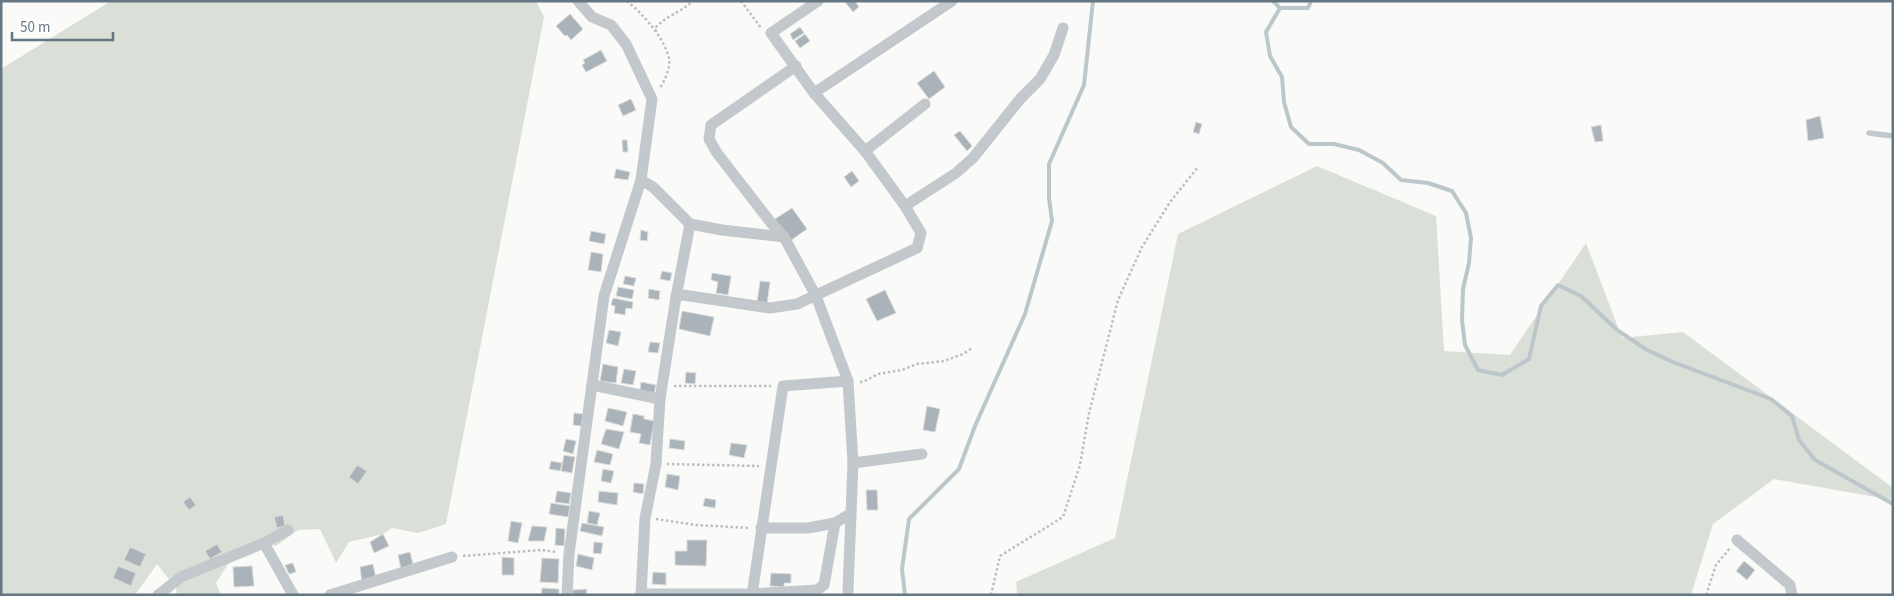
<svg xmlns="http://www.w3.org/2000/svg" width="1894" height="596" font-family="'Source Sans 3',sans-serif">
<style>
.green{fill:#dadfd7}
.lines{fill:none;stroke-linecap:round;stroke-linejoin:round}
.stream{stroke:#bbc7cb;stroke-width:4}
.building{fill:#aab3b9;stroke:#dcdcda}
.path{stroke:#bbbfc2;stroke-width:2.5;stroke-dasharray:2.5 2.5;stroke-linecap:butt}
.service{stroke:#c3c8cc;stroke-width:5.5}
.minor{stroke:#c3c8cc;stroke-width:11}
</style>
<rect width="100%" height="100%" fill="#fafaf8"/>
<!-- green -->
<g class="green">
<polygon points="111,1 536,1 544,17 446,524 418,533 392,528 383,534 349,542 336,563 320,529 298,530 276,546 255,541 239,547 216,583 221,595 177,595 176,588 157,564 135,595 1,595 1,69"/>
<polygon points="1317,166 1436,216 1444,351 1510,355 1586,243 1622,338 1683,332 1893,488 1893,500 1774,479 1713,524 1691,595 1017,595 1016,582 1115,538 1178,234"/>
</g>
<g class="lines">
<!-- stream -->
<g class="stream">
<polyline points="1273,1 1280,8 1308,8 1311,1"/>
<polyline points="1280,8 1266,32 1270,56 1282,77 1284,102 1291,127 1309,144 1334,144 1359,150 1383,163 1401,180 1428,183 1452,191 1466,213 1471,238 1469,263 1463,289 1462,320 1465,345 1478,370 1502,375 1529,359 1541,306 1558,285 1581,296 1617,330 1647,350 1673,362 1771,399 1792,416 1799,440 1815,460 1893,504"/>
<polyline points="905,595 902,569 909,519 959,469 975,426 1025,314 1052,221 1049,198 1049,164 1084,85 1093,1"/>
</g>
</g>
<!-- building -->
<g class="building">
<polygon points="855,1 859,7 853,12 845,2"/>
<polygon points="570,14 583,29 571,40 567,35 565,36 556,26"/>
<polygon points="800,27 804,33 793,40 790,34"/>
<polygon points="805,34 810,41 800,48 795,41"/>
<polygon points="601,50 607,61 586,72 582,65 585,63 583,60"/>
<polygon points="934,71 945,87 929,99 917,83"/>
<polygon points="631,99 636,110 623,116 618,105"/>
<polygon points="1820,116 1824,138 1808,141 1806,120"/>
<polygon points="1196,122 1202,124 1199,134 1193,132"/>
<polygon points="1601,125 1603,141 1595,142 1591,127"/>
<polygon points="960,131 972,146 967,151 954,135"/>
<polygon points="622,140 627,140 628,152 623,152"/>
<polygon points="616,169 630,172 628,180 614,178"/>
<polygon points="852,171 859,181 851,187 844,177"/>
<polygon points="792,208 807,229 790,241 775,219"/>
<polygon points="641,230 648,232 647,241 640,240"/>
<polygon points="591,231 606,234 604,244 589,241"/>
<polygon points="591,252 603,254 601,272 588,270"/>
<polygon points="662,271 672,273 670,281 660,279"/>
<polygon points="712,273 731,276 728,295 716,293 718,282 711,280"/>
<polygon points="625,276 636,278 634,286 623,284"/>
<polygon points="760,281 770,282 767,304 757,303"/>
<polygon points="618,287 634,290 632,299 616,296"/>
<polygon points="649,289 660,291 659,300 648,298"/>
<polygon points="885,290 896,313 877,321 866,299"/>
<polygon points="613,298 633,302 632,309 626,308 625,315 614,313 615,306 611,305"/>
<polygon points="682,311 714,317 710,336 679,329"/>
<polygon points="609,330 621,332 618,346 606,343"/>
<polygon points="650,342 660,343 658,353 648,352"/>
<polygon points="603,364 618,367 616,383 600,381"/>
<polygon points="624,369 636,371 633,385 621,383"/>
<polygon points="686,372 696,373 695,384 685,383"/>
<polygon points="641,382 656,385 654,393 640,390"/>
<polygon points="927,406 940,409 935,432 923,430"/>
<polygon points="608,408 627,412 623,426 605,421"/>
<polygon points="574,413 583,414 581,426 573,425"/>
<polygon points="633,414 644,416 644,419 654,421 650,445 639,443 641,434 630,432"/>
<polygon points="606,429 624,432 619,449 601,444"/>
<polygon points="566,439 576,441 573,454 563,451"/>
<polygon points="670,439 685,441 684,450 669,448"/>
<polygon points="731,443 747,445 744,458 729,455"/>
<polygon points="597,450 613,454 610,465 594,462"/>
<polygon points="564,455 575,457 572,473 561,471"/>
<polygon points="551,461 562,463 560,471 549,469"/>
<polygon points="357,465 367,471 358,484 349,477"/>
<polygon points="603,469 614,471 611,483 601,481"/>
<polygon points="667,474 680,476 678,490 665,487"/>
<polygon points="634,483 644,484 643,494 633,492"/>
<polygon points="866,490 877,490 878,510 867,510"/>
<polygon points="557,491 571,493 569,504 555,502"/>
<polygon points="599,491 618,493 617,505 598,502"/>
<polygon points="190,497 196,505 189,510 183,502"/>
<polygon points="705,498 716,500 715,508 703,506"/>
<polygon points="551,503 570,506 568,517 549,514"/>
<polygon points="589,511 600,513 597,525 587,523"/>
<polygon points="283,515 285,526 277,528 274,517"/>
<polygon points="511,521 522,523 518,543 508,541"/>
<polygon points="582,523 604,527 602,536 580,531"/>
<polygon points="532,526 547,527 544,541 528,541"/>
<polygon points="556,528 565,529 564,546 555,545"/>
<polygon points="383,534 389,546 374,553 370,542"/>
<polygon points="687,540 707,540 706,566 675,565 675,551 687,551"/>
<polygon points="594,542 603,543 601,554 593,553"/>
<polygon points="217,544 222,552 210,559 205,551"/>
<polygon points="130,547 146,554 140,567 124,560"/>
<polygon points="410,552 413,564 401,569 398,555"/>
<polygon points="578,554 594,558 592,570 576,566"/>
<polygon points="502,557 514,558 514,575 502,575"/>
<polygon points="542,558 559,559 558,583 540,582"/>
<polygon points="1744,561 1755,570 1747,580 1736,571"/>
<polygon points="293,563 296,572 289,574 285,565"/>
<polygon points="373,564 376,579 362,582 360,567"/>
<polygon points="118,566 136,573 131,586 113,578"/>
<polygon points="252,566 254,586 234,587 233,567"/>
<polygon points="653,572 666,573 666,585 652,584"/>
<polygon points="771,573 791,574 791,583 784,583 784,587 770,586"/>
<polygon points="542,588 559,589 559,595 541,595"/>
<polygon points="587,589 586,595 573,595 572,590"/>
</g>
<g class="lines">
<!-- path -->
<g class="path">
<path d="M627 1C644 15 663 36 669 58 671 67 665 80 660 88"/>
<polyline points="741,1 761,28"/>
<path d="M656 32 655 28C666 16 681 12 693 1"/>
<polyline points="860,382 863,382 878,374 902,370 917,364 944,361 963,354 972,348"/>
<polyline points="674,386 771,386"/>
<polyline points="667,464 759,466"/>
<polyline points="656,519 696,525 750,528"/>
<polyline points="463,556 541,550 557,552"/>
<polyline points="991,595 1000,556 1063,517 1080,465 1089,413 1118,300 1142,247 1170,202 1198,167"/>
<polyline points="1706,595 1716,565 1730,548"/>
</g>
<!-- service -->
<polyline class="service" points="1869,133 1893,136"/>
<!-- minor -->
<g class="minor">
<polyline points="796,66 711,125 709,139 717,153 772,224 784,237 816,296 848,381 853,463 848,591"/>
<polyline points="814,93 952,1"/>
<polyline points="865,151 925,104"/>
<polyline points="641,180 653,187 690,224 676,297 660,399 656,464 645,518 641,595"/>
<polyline points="905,206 956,173 973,158 1021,98 1040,79 1054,55 1063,28"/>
<polyline points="690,224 722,230 784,237"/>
<polyline points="676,297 683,295 770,308 797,304 917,248 921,233 905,206 865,151 814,93 771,33 818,1"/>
<polyline points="592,385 660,399"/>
<polyline points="853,463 922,454"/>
<polyline points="761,528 808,528 835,523"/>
<polyline points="1737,540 1790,585 1792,595"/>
<polyline points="264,543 293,595"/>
<polyline points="641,594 752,594 817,590 824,585 835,523 850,514"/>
<polyline points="158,595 181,577 264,543 288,530"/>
<polyline points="330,595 452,557"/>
<polyline points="567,595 569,554 604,296 641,180 652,99 626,44 611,25 592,17 578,1"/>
<polyline points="752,595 783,386 848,381"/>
</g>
</g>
<!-- border -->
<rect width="1894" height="596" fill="none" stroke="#657683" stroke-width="5"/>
<!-- scale -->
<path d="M12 32v8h101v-8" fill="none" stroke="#657683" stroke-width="2.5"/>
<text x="20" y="32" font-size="15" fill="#657683" stroke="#ffffff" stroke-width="4" paint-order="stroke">50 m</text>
</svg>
